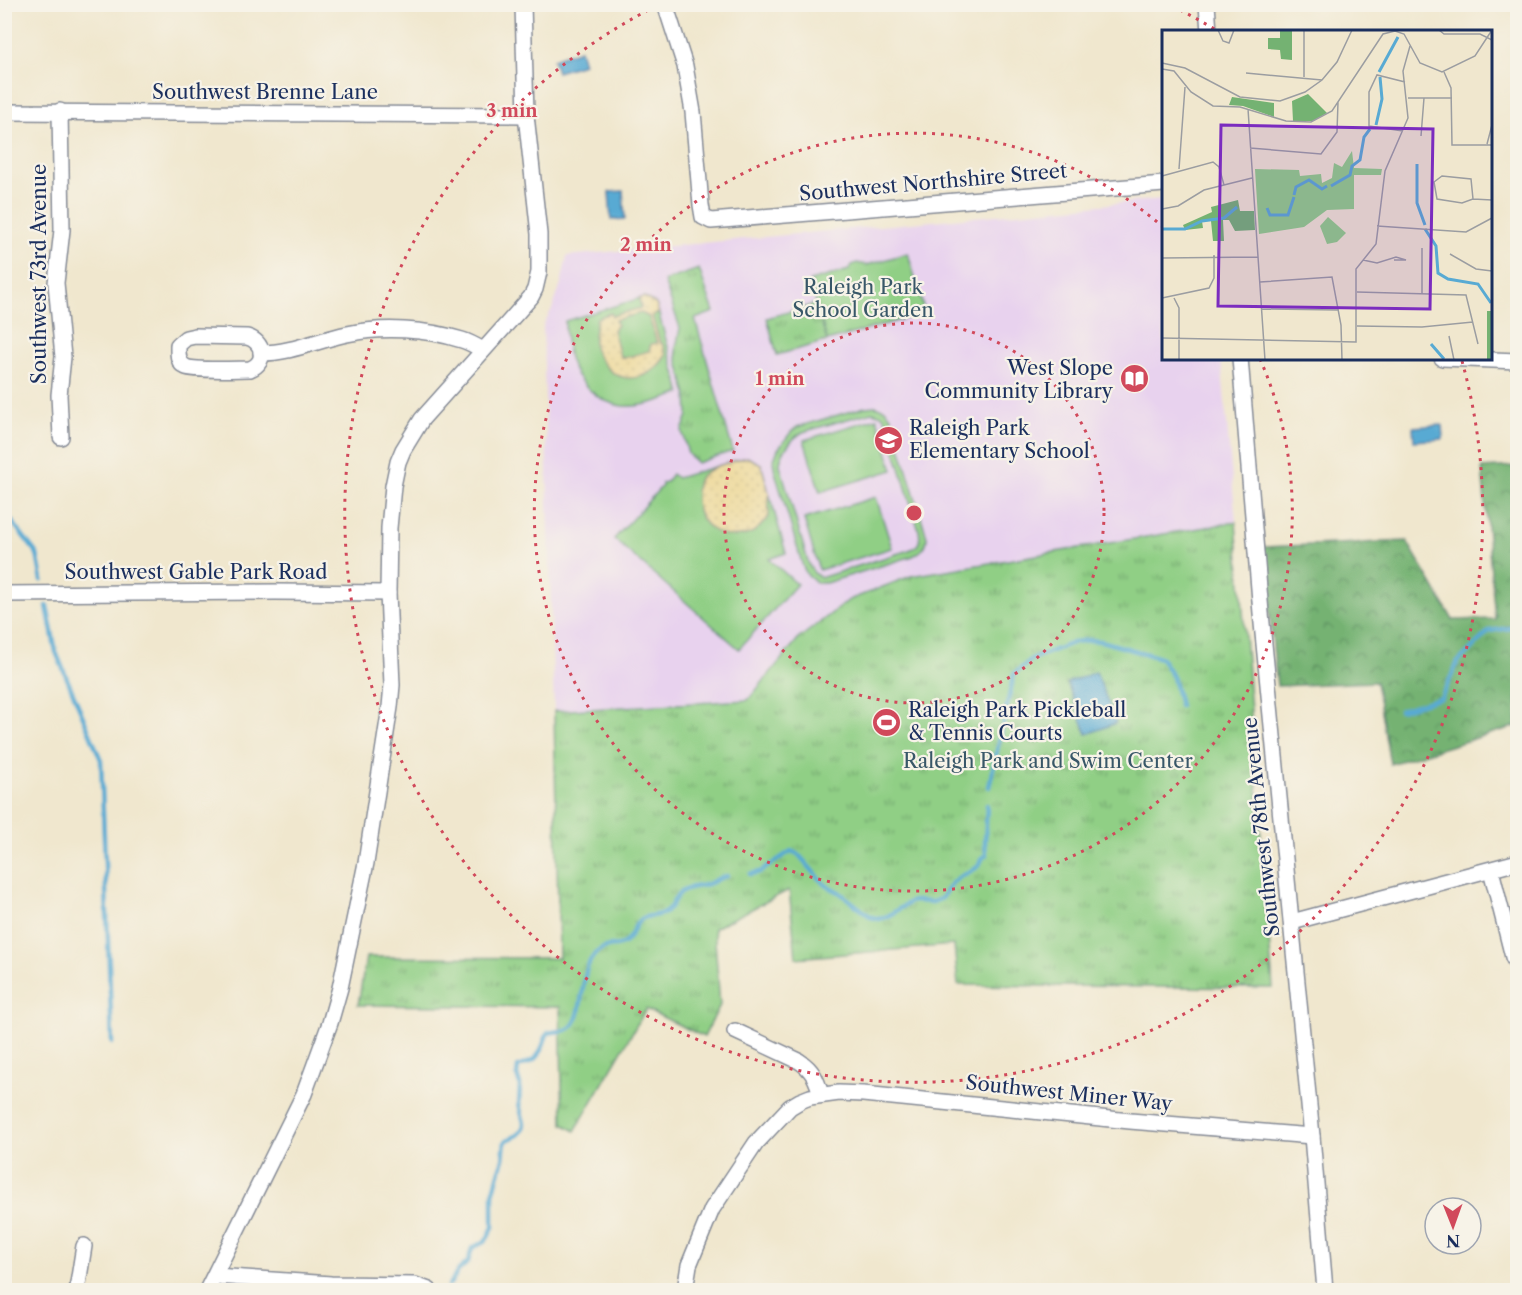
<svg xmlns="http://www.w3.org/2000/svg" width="1522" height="1295" font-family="'Libre Caslon Text',serif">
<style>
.built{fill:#e8d2ee}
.green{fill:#90cf85;stroke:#567f72;stroke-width:1.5;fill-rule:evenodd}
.forest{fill:url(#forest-crowns);stroke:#487068;stroke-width:1.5}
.sand{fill:url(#sand-dots);stroke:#84847e;stroke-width:1.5;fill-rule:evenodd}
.park{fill:url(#park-tufts);stroke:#567f72;stroke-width:1.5}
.water{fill:#58aad3;stroke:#3a6c98;stroke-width:1.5}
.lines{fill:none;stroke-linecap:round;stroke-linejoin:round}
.stream{stroke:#58aad3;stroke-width:4.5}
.street-casing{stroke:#868b96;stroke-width:18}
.street{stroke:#fff;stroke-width:15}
.ring{fill:none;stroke:#d1495b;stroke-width:3;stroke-dasharray:3 6}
.labels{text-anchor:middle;stroke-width:4.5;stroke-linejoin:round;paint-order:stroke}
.street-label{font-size:20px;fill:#1b2f5e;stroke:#f7f3e8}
.park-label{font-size:20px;fill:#385768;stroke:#f7f3e8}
.poi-label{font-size:20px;fill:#1b2f5e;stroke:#f7f3e8;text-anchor:start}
.inset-river{fill:none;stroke:#58aad3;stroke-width:3}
.inset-road{fill:none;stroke:#9b9da1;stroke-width:1.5}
.view{fill:#7b2cbf;fill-opacity:0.15;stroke:#7b2cbf;stroke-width:3}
.inset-edge{fill:none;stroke:#1b2f5e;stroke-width:3}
.centre{fill:#d1495b;stroke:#f7f3e8;stroke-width:3}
.ring-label{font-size:18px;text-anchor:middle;font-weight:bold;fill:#d1495b;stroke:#f7f3e8;stroke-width:4.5;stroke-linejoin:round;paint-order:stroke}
</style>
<defs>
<pattern id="forest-crowns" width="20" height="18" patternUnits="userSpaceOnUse" patternTransform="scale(1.5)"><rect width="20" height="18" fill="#74b272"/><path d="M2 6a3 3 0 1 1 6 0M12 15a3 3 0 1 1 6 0" fill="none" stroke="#5e9161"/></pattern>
<pattern id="sand-dots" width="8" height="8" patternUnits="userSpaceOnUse" patternTransform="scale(1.5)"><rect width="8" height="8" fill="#eeda9e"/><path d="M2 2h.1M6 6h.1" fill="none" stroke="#ccbb8a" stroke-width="1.8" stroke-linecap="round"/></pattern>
<pattern id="park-tufts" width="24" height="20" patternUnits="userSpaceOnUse" patternTransform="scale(1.5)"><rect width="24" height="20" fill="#90cf85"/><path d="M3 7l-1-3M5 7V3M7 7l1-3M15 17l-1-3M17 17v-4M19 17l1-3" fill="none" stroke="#75a870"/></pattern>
</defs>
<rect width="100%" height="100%" fill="#f7f3e8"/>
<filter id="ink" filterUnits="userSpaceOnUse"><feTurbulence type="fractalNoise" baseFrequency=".0167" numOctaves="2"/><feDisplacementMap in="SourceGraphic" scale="12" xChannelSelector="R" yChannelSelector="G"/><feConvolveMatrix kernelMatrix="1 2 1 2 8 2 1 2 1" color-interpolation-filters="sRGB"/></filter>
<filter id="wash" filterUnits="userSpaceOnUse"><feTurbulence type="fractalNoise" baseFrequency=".008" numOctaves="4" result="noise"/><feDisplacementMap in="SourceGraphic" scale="24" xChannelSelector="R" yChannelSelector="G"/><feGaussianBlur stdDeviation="1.35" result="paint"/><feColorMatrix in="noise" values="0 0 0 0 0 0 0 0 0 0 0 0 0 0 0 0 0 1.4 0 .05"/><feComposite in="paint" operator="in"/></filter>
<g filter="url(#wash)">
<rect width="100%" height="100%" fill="#f0e7ce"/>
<!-- built -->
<polygon class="built" points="1163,199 1164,358 1221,359 1236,522 910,576 849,600 798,639 748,700 554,711 543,326 553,307 561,284 567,256"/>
<!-- green -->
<g class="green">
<polygon points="908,253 925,313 827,341 810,281 849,270 852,265 857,263 867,265"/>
<path d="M644 297 656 304 681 393C662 400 642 408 622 406 598 403 575 380 569 358 566 346 565 333 565 321Z"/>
<path d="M875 406 885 409 891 416 927 537C927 547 922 551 913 556L826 583H817L808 576 803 567 775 472 773 462 778 449 791 432 797 427 865 407ZM872 412 882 415 885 418 919 531C921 542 919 546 909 550L823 577C815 577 813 571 809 565L780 465C780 453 792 438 803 432Z"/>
<polygon points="877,418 893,470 820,492 804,440"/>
<polygon points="747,457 761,464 786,553 769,559 797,584 739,649 614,539 662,486 662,483 666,482 672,474 677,478"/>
<polygon points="876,497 892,548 819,570 804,519"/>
</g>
<!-- forest -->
<polygon class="forest" points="1517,466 1517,726 1390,764 1376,682 1277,686 1263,547 1407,541 1453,620 1495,619 1482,468"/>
<!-- sand -->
<g class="sand">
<path d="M644 297 656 304 659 313 652 316 660 343H662L666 355C652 379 622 388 603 363 599 358 595 353 594 347 593 337 595 327 597 318L611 313 612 316 641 308 639 298ZM641 313 649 317 657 343 651 344 649 351 624 358 620 356 613 330 617 325 615 320Z"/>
<path d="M747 457 761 464 770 496H768L769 516C764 523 757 531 749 534 721 544 694 523 696 495 696 489 696 482 700 477 712 465 731 462 747 457Z"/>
</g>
<!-- park -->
<g class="park">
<polygon points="699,269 714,312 695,319 733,451 697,463 688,454 682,431 688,415 687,395 677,358 676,348 680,328 664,281"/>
<polygon points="816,304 827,341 777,355 767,318"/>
<polygon points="1236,522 1273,988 958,985 954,945 796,958 789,890 714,928 720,1005 704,1037 646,1009 575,1131 563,1124 560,1007 358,1005 366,957 559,958 554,711 748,700 798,639 849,600 911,576"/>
</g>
<!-- water -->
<g class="water">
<polygon points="580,50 584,64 557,72 553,59"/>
<polygon points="623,191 625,219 611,220 609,192"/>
<polygon points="1442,425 1443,439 1414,441 1413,427"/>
<polygon points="1096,672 1116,723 1087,734 1067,683"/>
</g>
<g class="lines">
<!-- stream -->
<g class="stream">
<polyline points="4,511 37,554 42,580"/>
<polyline points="47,606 56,652 101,760 112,1043"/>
<polyline points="1400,710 1441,698 1458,662 1489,631 1518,627"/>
<polyline points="989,787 1014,674 1032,659 1075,642 1089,640 1101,641 1161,658 1173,677 1180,706"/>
<polyline points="750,874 760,872 791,851 798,854 824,884 839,892 871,917 879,919 888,916 910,902 915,901 933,902 942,898 952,883 958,878 976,868 979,865 983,857 986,855 985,842 987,805"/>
<path d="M449 1285 458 1271 468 1262 472 1248 484 1242 488 1237 493 1227V1194L503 1159 505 1141 518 1135 523 1130 524 1123 519 1104 520 1085 517 1075 518 1067C522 1065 528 1063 532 1061 542 1055 543 1042 548 1033 555 1031 565 1032 570 1028 585 1017 579 976 592 958 604 941 612 950 624 943 632 938 633 926 640 920 647 914 658 917 666 912 672 907 674 898 680 893 688 885 700 888 710 883 716 881 719 877 727 876"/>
</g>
</g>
</g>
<g filter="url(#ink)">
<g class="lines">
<defs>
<g id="street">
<polyline points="665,4 685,66 693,112 701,205 703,217 711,221 1164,184"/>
<polyline points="1207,4 1209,32"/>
<polyline points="60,111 62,230 56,283 63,357 59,395 61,437"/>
<polyline points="4,112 526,115"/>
<path d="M195 336 247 337C263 341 268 362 250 369 238 369 195 371 186 367 177 363 178 353 178 345L186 338Z"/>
<path d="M261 353C291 353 318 340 347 334 383 326 426 329 462 340 469 342 476 346 483 350"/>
<polyline points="1240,358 1261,613 1312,1136 1325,1290"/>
<polyline points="1442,358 1518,361"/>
<polyline points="4,594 275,592 388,593"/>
<polyline points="1491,870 1513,957 1518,967"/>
<polyline points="1292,922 1518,862"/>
<path d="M735 1031 799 1061C813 1070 817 1080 821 1095"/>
<polyline points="215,1276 331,1284 415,1285 429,1290"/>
<polyline points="77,1290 84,1246"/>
<polyline points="207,1290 304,1094 330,1023 340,988 366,863 390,707 392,685 388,593 389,528 393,486 398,462 403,450 422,419 531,297 535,289 539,272 539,234 526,115 523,4"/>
<polyline points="685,1290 689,1265 712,1209 756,1143 790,1107 800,1101 810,1097 839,1093 863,1094 1130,1121 1312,1136"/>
</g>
</defs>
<!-- street casing -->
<use href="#street" class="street-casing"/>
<!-- street -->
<use href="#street" class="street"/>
</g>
</g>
<!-- distance rings -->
<g class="ring">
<circle cx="914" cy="513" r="190"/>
<path d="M1260 359A379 379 0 1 1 1163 227"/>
<path d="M1172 6A569 569 0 0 1 1216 30M1462 361A569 569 0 1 1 656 6"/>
</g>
<!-- icons -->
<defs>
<symbol id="library-disc" viewBox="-11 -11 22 22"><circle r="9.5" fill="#d1495b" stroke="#f7f3e8"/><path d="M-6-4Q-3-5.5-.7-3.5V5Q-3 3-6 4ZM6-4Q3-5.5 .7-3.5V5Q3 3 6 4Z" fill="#fff"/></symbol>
<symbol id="school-disc" viewBox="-11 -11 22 22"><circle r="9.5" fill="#d1495b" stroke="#f7f3e8"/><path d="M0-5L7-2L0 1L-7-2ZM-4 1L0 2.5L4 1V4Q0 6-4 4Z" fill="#fff"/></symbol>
<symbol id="stadium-disc" viewBox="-11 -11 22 22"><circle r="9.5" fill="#d1495b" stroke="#f7f3e8"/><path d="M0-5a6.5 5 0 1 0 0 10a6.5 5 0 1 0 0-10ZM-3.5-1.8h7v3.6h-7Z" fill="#fff"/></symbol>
</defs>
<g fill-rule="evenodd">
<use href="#library-disc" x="1118" y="362" width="33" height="33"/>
<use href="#school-disc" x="872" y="424" width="33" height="33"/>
<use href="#stadium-disc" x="870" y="706" width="33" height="33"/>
</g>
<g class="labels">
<!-- street labels -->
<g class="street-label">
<text x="265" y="99">Southwest Brenne Lane</text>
<text transform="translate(933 182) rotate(-5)" y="7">Southwest Northshire Street</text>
<text transform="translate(39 274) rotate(-90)" y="7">Southwest 73rd Avenue</text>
<text x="196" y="579">Southwest Gable Park Road</text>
<text transform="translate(1261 827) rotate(-96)" y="7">Southwest 78th Avenue</text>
<text transform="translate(1069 1093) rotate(6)" y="7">Southwest Miner Way</text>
</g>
<!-- park labels -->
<g class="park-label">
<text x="863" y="294">Raleigh Park<tspan x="863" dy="23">School Garden</tspan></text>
<text x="1048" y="768">Raleigh Park and Swim Center</text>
</g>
<!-- poi labels -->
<g class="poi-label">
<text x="1113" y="375" text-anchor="end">West Slope<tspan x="1113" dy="23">Community Library</tspan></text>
<text x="909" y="435">Raleigh Park<tspan x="909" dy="23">Elementary School</tspan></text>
<text x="908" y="717">Raleigh Park Pickleball<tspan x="908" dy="23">&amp; Tennis Courts</tspan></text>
</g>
</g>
<!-- overview -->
<g transform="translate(1162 30)">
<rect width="330" height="330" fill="#f0e7ce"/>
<path d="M166 187 184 203 175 212 165 214 158 196Z" fill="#90cf85"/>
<path d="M118 1H130V30L119 29 118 20 106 19V8H118ZM146 64 165 83 151 91H131L130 71ZM70 67 112 73V87L81 76 67 75ZM76 170 78 181H92L93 200 73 201 67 190H61L62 211H51L49 191H40L41 198 23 200 21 195 50 182 49 177ZM325 281H330V330H325Z" fill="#74b272"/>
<path d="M190 121 192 138 220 139 219 145H192V179L165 180 142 197 97 204 93 139 137 140 138 146 159 144 160 153 170 148 172 133 180 137Z" fill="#90cf85"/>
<path class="inset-river" d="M217 42 236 7M214 95 220 69 218 47M255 134V173L263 195M169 156 188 145 190 136 198 130 202 107 208 99M132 165 134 157 147 150 160 159 165 156M105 178 108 185H126L132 167M0 199H23L40 191 62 188 75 177M263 199 274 216 276 243 286 249 316 254 329 273M269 314 282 329"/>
<path class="inset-road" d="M56 0 61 11 67 13 72 0M142 0V47M277 0 282 4H318L330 10M0 33 23 38 78 67 118 71 143 62 160 50 175 32 190 0M0 39 12 41 29 62 51 76 78 77 124 91 149 92 170 81 221 4 233 1 242 4 258 33 280 42 313 26 330 0M282 42 289 58 290 115H330M84 43 160 50M246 68H290M86 79 103 330M241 101 207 96V62L215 45 243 52M259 106 262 68M325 114 330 95M88 118 159 124 175 102 176 72M17 139 23 57M0 146 51 132 57 137 62 155M280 146 309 149 311 169 300 173 275 169 272 152ZM311 169 330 170M0 179 16 176 42 160 90 148M215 196 304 202 330 188M288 224 314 239 330 241M0 228 96 227M201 230 215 233 234 227 244 230H232M98 252 170 247 179 295 180 330M195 262 304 265 316 314M260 264V218M0 268 47 258 52 248V225M12 268 17 278V330M100 279 176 280M195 296 260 297 311 292M287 306 292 330M0 308 194 312V239L214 214 223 141 246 88 241 41 248 16"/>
<path class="view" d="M59 95 271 99 268 279 56 276Z"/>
<rect width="330" height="330" class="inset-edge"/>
</g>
<circle cx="914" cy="513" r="9" class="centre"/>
<g class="ring-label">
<text x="512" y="117">3 min</text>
<text x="646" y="251">2 min</text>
<text x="780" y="385">1 min</text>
</g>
<!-- margin -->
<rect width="1522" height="1295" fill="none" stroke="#f7f3e8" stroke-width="24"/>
<!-- north arrow -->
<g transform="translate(1453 1226) rotate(179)"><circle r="28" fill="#f7f3e8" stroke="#9fa5b1" stroke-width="1.5"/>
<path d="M0-4.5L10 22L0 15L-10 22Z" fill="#d1495b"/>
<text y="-9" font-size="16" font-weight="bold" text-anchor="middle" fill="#1b2f5e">N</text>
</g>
</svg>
